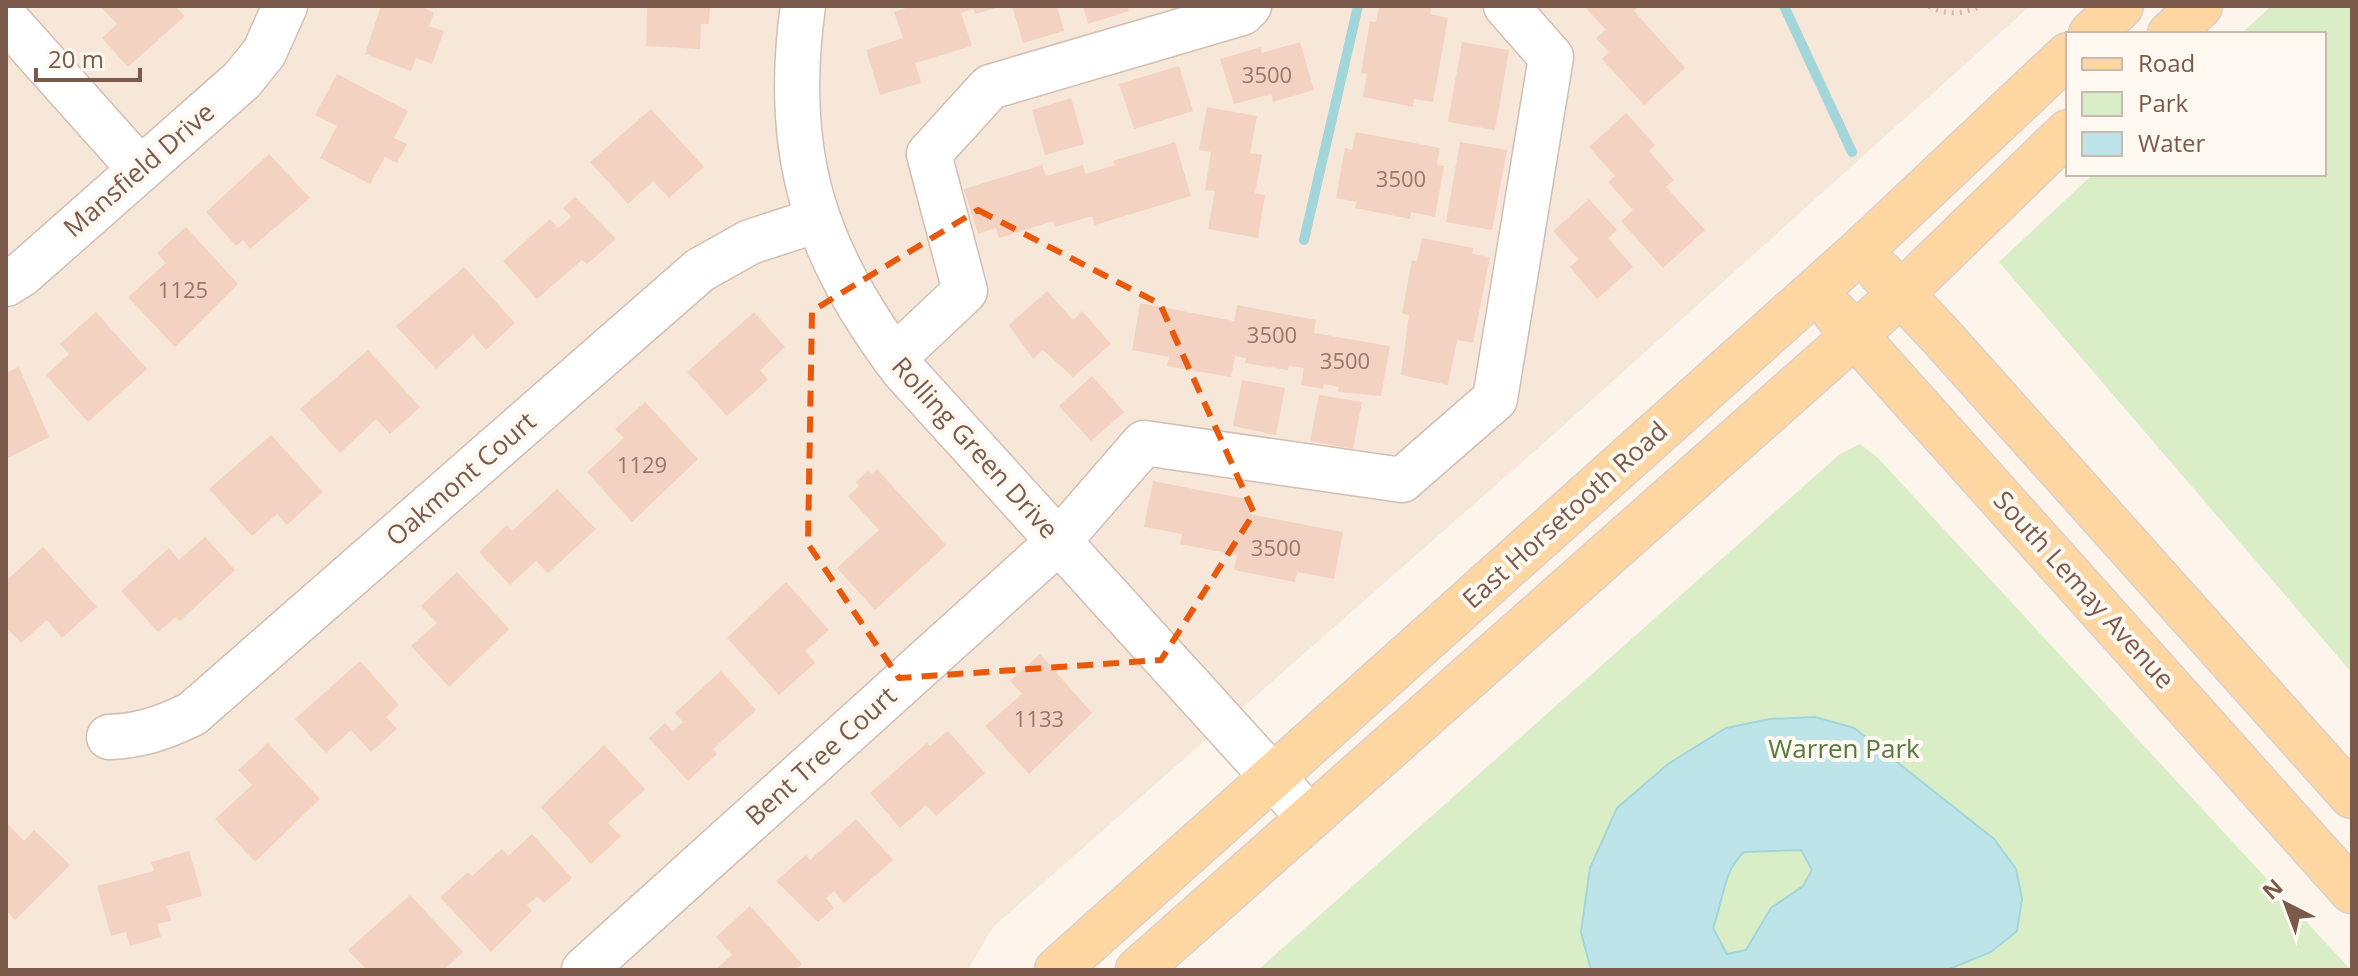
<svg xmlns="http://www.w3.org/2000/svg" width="2358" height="976" font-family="'Open Sans',sans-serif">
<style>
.residential{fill:#f6e7d9}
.green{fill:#d9edc7}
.water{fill:#bde5e9;stroke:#a3d6db;stroke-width:2;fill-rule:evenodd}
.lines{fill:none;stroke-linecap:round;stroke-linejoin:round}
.stream{stroke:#a3d6db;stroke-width:10}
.building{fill:#f4d2c1}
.minor-casing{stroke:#d3beb2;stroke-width:47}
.major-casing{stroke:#dad1cd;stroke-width:47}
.path{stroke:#dab5a3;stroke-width:5;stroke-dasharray:2 6;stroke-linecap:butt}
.minor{stroke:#fff;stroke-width:44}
.major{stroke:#fdd6a2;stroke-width:44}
.marked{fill:none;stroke:#e8590c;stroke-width:6;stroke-dasharray:16 10;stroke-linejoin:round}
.labels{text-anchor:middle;stroke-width:8;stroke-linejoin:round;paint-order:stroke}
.number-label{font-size:22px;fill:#997768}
.street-label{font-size:26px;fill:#7b594b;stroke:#fff9f2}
.park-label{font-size:26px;fill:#557a40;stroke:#fff9f2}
</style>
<rect width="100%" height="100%" fill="#fdf5eb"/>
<!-- residential -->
<polygon class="residential" points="6,6 2030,6 1554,434 993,927 968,970 6,970"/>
<!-- green -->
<g class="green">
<polygon points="2271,6 2352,6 2352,673 1999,262 2093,174 2324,174 2324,34 2241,34"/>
<polygon points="1860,444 1878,458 2351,970 1258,970 1840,454"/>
</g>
<!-- water -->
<path class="water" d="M1815 717 1854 728 1994 839 2016 869 2022 899 2017 931 1991 952 1947 970H1591L1581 932 1590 868 1617 808 1668 764 1726 728 1770 719ZM1801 850 1812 870 1803 886 1771 908 1746 950 1727 954 1713 928C1724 899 1722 873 1744 852Z"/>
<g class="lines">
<!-- stream -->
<g class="stream">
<polyline points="1784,6 1852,152"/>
<polyline points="1304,240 1358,6"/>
</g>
</g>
<!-- building -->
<g class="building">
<polygon points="100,6 175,6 185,16 128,67 102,38 117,24"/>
<polygon points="381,6 421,6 434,13 429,26 444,31 432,64 416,58 411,71 365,54"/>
<polygon points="647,6 710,6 709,24 701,24 700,49 646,46"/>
<polygon points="912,6 999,7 975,14 973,9 961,13 972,46 915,63 921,83 880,95 866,50 903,38 894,12"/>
<polygon points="1012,6 1057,6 1064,31 1023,43"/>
<polygon points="1083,6 1127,6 1129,11 1088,24"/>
<polygon points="1379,6 1427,6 1431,7 1430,14 1448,18 1433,102 1414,99 1413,107 1363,97 1367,74 1361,73 1370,21 1376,22"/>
<polygon points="1584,6 1640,6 1634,11 1685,68 1644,105 1602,59 1609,52 1596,38 1606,30"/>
<polygon points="1300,42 1314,90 1273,102 1271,94 1234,104 1220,59 1261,47 1262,53"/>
<polygon points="1462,42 1509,50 1495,130 1448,122"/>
<polygon points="1179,66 1193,111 1134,129 1119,84"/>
<polygon points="337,74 408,111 394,138 407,144 397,163 385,157 370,184 320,158 337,126 315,115"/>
<polygon points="1071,98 1084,144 1045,155 1032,110"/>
<polygon points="1207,107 1257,116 1250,153 1262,155 1255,193 1265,195 1258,238 1208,229 1215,191 1205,190 1211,152 1199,150"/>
<polygon points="651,109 704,167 669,198 653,181 628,204 590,162"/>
<polygon points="1626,113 1655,145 1649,151 1674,180 1666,187 1705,230 1663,268 1621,221 1633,210 1608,182 1615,176 1589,147"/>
<polygon points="1356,132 1440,148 1437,165 1444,166 1435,217 1411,212 1410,219 1355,208 1357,202 1336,198 1345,148 1352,150"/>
<polygon points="1175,142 1191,196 1095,225 1092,216 1055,227 1053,221 999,238 996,228 978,234 964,189 1042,165 1046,176 1083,165 1085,174 1115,165 1113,161"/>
<polygon points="1460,142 1507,150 1492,230 1446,222"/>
<polygon points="269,154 310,198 250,249 243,240 236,246 206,212"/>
<polygon points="575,197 616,239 587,264 582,260 537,299 503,261 550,219 558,228 571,217 563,208"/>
<polygon points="1589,199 1617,230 1608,238 1633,267 1597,299 1570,267 1579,260 1553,231"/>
<polygon points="186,227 238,284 175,347 128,297 166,263 157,253"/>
<polygon points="1422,238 1473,248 1472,254 1490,257 1473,343 1457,340 1448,385 1401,375 1409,315 1402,313 1412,260 1417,261"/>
<polygon points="464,267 515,323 486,350 473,335 436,369 396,326"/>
<polygon points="1047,291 1073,320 1082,311 1111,344 1073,377 1043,350 1033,359 1009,325"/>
<polygon points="1140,303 1234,321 1237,305 1316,320 1314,333 1390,346 1381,396 1338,392 1339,387 1324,384 1323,389 1301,385 1304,368 1289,366 1288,370 1245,363 1246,358 1235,356 1231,377 1167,366 1169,357 1132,350"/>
<polygon points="96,312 147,369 88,422 46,375 69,354 60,344"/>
<polygon points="754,312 785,347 760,370 768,380 727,416 687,372"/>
<polygon points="368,350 420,407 390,434 376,419 340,453 300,409"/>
<polygon points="19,367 49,437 6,459 6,373"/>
<polygon points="1092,376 1124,412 1091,441 1059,406"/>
<polygon points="1242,380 1285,388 1276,435 1233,426"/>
<polygon points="1319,395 1362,402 1353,449 1310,441"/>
<polygon points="645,402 698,459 632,522 587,472 624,438 615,429"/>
<polygon points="271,435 323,492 287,525 277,514 252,536 209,489"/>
<polygon points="877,469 946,545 875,610 837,568 879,530 848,496 859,486 856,482 868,471 871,474"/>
<polygon points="1153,481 1251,500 1249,514 1343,532 1334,579 1297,572 1295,582 1234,570 1237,555 1180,544 1182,534 1144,527"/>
<polygon points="557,489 596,529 548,573 536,561 510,585 479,552 507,525 512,531"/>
<polygon points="205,537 235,570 180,621 176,617 158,632 121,591 169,548 179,560"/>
<polygon points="43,547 97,607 62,638 47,620 21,643 6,627 6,581"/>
<polygon points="457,572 509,629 449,687 411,646 437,623 421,606"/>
<polygon points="786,582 829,630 805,651 815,663 779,695 727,638"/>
<polygon points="1040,654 1092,713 1029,774 985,726 1022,694 1010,681"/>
<polygon points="360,661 399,705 386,717 397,729 371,752 351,730 326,753 295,719"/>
<polygon points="721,671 756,710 713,749 717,754 688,781 649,738 665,723 673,731 683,722 675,713"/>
<polygon points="948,731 985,773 936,816 926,805 900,828 870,793 927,743 930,746"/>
<polygon points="268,743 320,799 255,862 215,819 252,785 238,770"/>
<polygon points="604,745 645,789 608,823 621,836 591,864 541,807"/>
<polygon points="856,819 893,860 844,903 834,891 826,898 834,908 818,922 776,881 806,855 810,860"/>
<polygon points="6,822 24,841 34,830 70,865 15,920 6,910"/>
<polygon points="532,834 572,878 544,903 537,897 527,905 532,911 491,952 440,897 468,872 472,876 502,849 508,856"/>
<polygon points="189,851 202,896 167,906 171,921 157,924 161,937 130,946 126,932 111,936 97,886 154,871 151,862"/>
<polygon points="410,895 463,952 444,970 367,970 348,950"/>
<polygon points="750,906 802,964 795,970 715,970 732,955 716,937"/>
</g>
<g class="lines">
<defs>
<g id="minor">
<path d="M803 6C782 154 815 254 904 371L1309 817"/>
<polyline points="6,19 140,169"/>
<polyline points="6,284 22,274 242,80 264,53 285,6"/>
<polyline points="894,358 965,291 929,154 990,87 1242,13 1249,6"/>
<path d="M109 737C140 736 163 728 192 714L700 270 750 242 817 220"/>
<polyline points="584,970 1058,542 1144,443 1402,480 1495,399 1551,57 1506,6"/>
</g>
<g id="major">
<polyline points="2091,34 2121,6"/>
<polyline points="2170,34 2200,6"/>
<polyline points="1880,272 1939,334 2352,796"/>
<polyline points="1835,313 2352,891"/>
<polyline points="1057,970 1860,251 2068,55"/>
<polyline points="1138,970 1900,295 2068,132"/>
</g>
</defs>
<!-- minor casing -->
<use href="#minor" class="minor-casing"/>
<!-- major casing -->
<use href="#major" class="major-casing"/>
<!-- path -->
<path class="path" d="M1929 6C1946 16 1964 14 1981 6"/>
<!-- minor -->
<use href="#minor" class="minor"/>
<!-- major -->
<use href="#major" class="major"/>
</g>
<!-- marked area -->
<path class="marked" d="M978 210 1160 304 1254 513 1161 660 899 678 808 544 812 311Z"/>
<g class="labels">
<!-- number labels -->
<g class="number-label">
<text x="1267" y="83">3500</text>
<text x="1401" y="187">3500</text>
<text x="183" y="298">1125</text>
<text x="1272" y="343">3500</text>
<text x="1345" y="369">3500</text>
<text x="642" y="473">1129</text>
<text x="1276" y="556">3500</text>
<text x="1039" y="727">1133</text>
</g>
<!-- street labels -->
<g class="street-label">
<text transform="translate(139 170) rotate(-41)" y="9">Mansfield Drive</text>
<text transform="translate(975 448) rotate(48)" y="9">Rolling Green Drive</text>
<text transform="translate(461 479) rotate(-41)" y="9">Oakmont Court</text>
<text transform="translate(1565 515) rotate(-42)" y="9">East Horsetooth Road</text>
<text transform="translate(2084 590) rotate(48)" y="9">South Lemay Avenue</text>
<text transform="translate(821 756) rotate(-42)" y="9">Bent Tree Court</text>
</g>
<!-- park labels -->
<g class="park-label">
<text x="1844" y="758">Warren Park</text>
</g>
</g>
<!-- border -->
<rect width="2358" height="976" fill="none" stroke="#7b594b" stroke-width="16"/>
<!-- legend -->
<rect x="2066" y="32" width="260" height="144" fill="#fff9f2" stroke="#cab9af" stroke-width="2"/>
<rect x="2082" y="58" width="40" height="12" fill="#fdd6a2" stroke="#cab9af" stroke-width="2"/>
<text x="2138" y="72" font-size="24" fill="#7b594b">Road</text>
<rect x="2082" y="92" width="40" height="24" fill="#d9edc7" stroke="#cab9af" stroke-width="2"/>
<text x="2138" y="112" font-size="24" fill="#7b594b">Park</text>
<rect x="2082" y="132" width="40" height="24" fill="#bde5e9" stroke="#cab9af" stroke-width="2"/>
<text x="2138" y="152" font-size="24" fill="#7b594b">Water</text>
<!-- north arrow -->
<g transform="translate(2286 904) rotate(318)" stroke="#fff9f2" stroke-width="6" paint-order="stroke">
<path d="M0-6L14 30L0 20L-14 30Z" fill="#7b594b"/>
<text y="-12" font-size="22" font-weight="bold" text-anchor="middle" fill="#7b594b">N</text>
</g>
<!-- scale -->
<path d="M36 68v12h104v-12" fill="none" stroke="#7b594b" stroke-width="4"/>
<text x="48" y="68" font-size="24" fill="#7b594b" stroke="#fff9f2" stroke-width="6" paint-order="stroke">20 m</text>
</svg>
